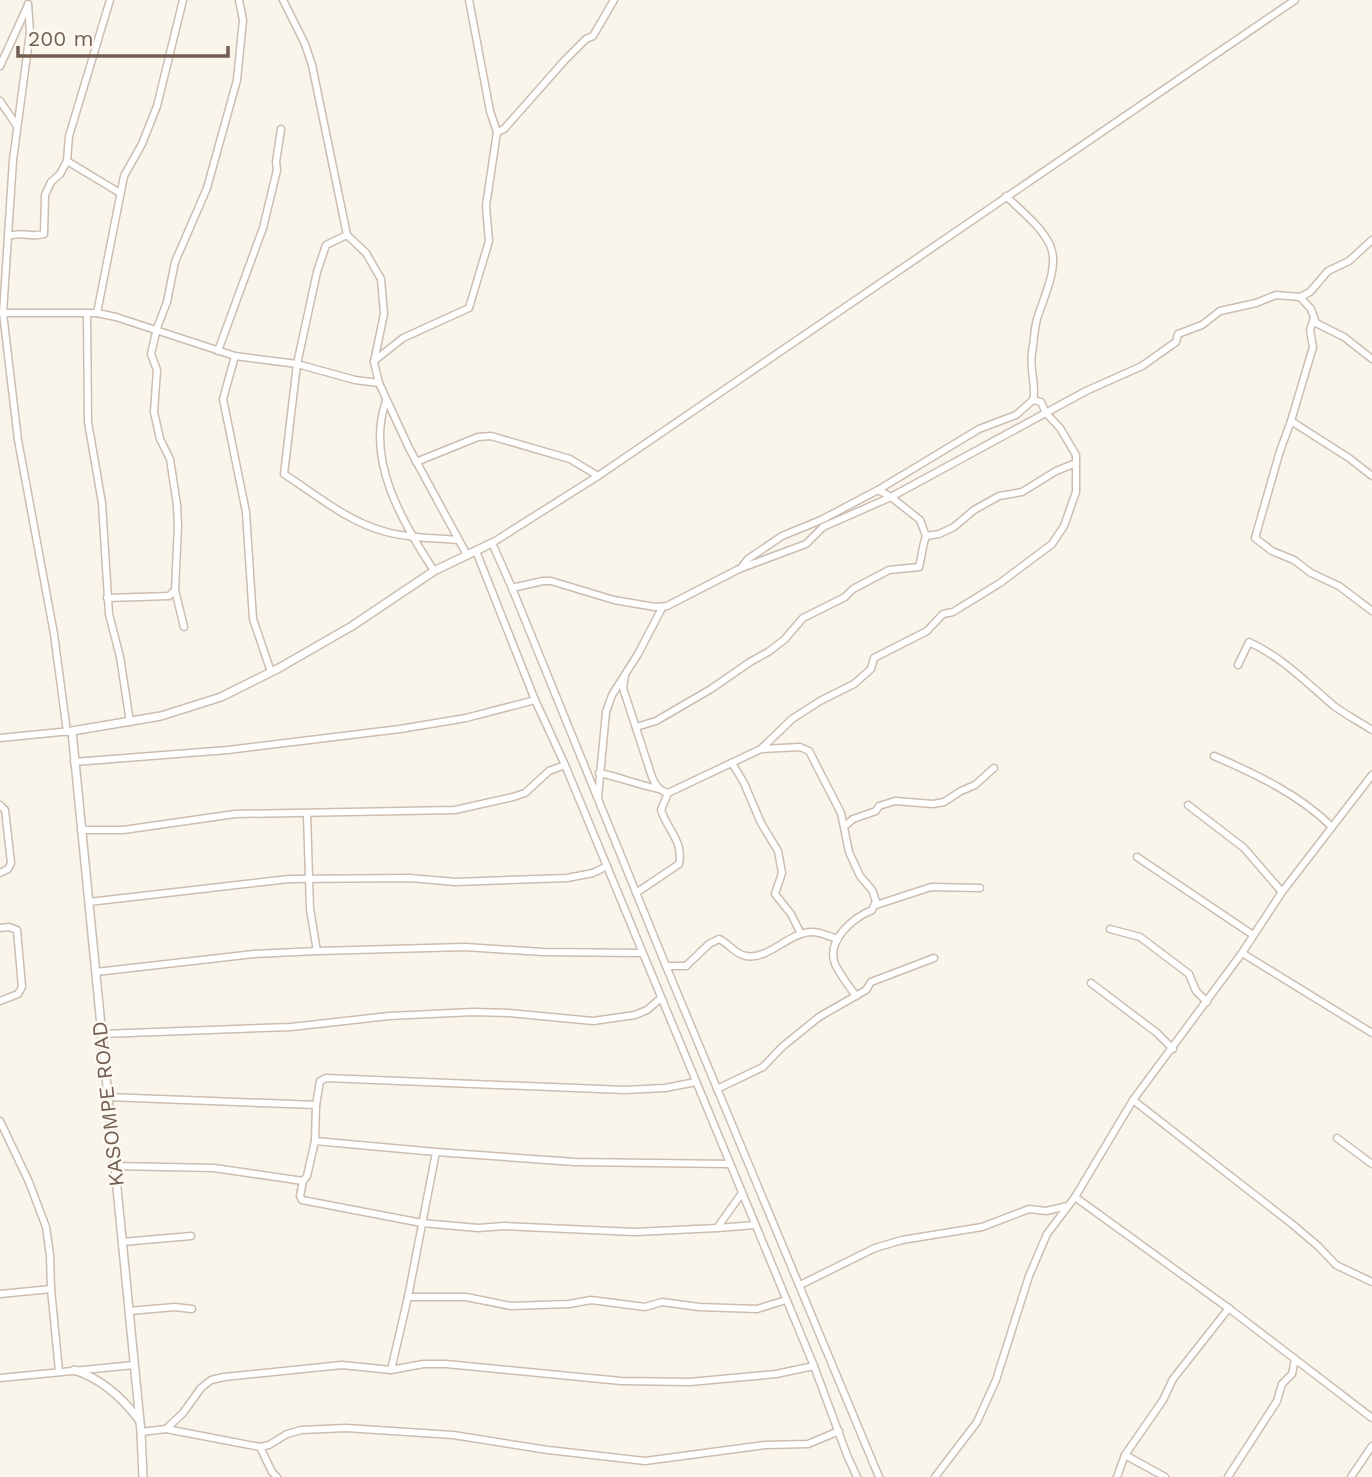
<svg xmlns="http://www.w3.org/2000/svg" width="1372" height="1477" font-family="'Work Sans',sans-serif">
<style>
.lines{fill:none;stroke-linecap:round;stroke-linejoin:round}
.minor-casing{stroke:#ccbdb2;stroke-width:9}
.tertiary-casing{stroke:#ccbdb2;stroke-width:10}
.minor{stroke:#fff;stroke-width:6}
.tertiary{stroke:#fff;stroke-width:7}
.labels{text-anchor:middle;stroke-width:5;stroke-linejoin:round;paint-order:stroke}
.street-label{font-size:21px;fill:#735d51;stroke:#fdf9f1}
</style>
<rect width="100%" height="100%" fill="#faf5eb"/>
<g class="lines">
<defs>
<g id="minor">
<polyline points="283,0 305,44 312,65 347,235 366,253 381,279 384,314 374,362 379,383 409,448 467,555"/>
<polyline points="469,0 490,111 497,132"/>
<polyline points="28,4 30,32 13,160 3,313 18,440 54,634 67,732"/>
<polyline points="0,66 28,5"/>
<polyline points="0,101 17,126"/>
<polyline points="67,161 120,193"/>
<path d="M347 235 326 245 317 272 297 364 284 474C315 494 347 521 383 531 407 538 433 538 458 540"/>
<path d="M8 236C24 231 30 238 44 234L45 195 51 182 60 174 67 161 69 136 110 0"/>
<polyline points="1300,297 1311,309 1316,323 1344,337 1372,359"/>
<polyline points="3,313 97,313 116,317 235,356 297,364 355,380 379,383"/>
<polyline points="97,313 124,176 142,144 157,106 183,0"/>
<polyline points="87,314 88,422 102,503 109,614 120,657 130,722"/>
<polyline points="1314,318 1310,330 1313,347 1291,421 1349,458 1372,476"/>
<polyline points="218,351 263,228 277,170 276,162 281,129"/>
<polyline points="235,356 223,399 246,512 253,619 271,672"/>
<polyline points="374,361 403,338 469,308 489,241 486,206 497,132 504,129 565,60 586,39 593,36 614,0"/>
<path d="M386 401C365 461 403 522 434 571"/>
<polyline points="1291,421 1280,451 1255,538 1272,551 1294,560 1311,573 1339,586 1372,611"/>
<polyline points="416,462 478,437 491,436 570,459 598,476"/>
<polyline points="926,536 939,534 954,527 974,510 999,496 1022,492 1056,471 1076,463"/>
<polyline points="476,551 535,700 565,765 814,1366 847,1455 857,1477"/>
<path d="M741 568 748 559 782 536 821 520 878 490 979 429 1016 415 1033 400C1037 387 1029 369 1032 352 1034 341 1034 330 1037 319 1043 298 1060 267 1050 245 1041 226 1021 211 1006 196"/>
<polyline points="512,588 543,581 551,581 614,600 655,607 667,606 739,569 806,544 823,527 891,497 1086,391 1142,366 1176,342 1178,334 1202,325 1220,311 1256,303 1276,295 1300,297 1310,292 1328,271 1349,261 1372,240"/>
<polyline points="175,590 184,627"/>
<polyline points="107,598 169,596 175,590 178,526 177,505 170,459 160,439 154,412 157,370 151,354 157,328 167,302 175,262 207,188 237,80 243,20 239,0"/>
<path d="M1238 665 1249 642C1282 657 1307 683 1334 706 1346 715 1360 722 1372 730"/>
<path d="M625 675 623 688 652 777C655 785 659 791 668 793L761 749 800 747 809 751 841 813 849 852 860 876 872 890 876 901 872 910C853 918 826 940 835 964 840 975 849 986 856 996"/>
<path d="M636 727 656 721 711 689 750 662 768 652 784 640 803 618 845 597 853 589 889 570 919 567C922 556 922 547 926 536L920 520 891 497 878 490"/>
<polyline points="0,738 71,731"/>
<polyline points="761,749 792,719 820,701 854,684 871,669 874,658 927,631 943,614 953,612 1000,583 1052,544 1064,526 1076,492 1076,455 1060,428 1046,413 1041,402 1033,400"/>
<path d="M1214 756C1256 774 1300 795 1332 827"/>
<polyline points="74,762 228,750 400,729 466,718 535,700"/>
<polyline points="732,763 744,783 761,823 778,851 782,873 775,894 791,914 801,934"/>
<path d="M599 773C620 777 638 785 659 789"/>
<polyline points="598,797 606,712 612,695 638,654 662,608"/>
<polyline points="0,805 5,810 11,863 8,869 0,873"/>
<polyline points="1188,805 1244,848 1282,892"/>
<polyline points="307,814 310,909 317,951"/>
<polyline points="845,826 853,819 876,811 879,806 895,801 933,804 944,802 961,791 975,785 994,768"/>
<polyline points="81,830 123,830 235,814 455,810 513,797 525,793 549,771 565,765"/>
<polyline points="1137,857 1253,935"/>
<path d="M636 893 679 864C684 842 667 829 661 810L668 793"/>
<polyline points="89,902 289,879 410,878 455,882 567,878 593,873 607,866"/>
<polyline points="876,905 931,887 980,888"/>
<polyline points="0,928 9,927 17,930 22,987 18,994 0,1001"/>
<polyline points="1110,929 1140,937 1189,974 1196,991 1207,1002"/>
<polyline points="1242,953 1372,1033"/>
<path d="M666 966H686L709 944 719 939C729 943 734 954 746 956 769 960 789 932 812 932 821 932 830 937 838 939"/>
<polyline points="96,972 254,954 317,951 465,947 543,952 642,953"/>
<polyline points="1091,983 1157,1033 1173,1049"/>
<polyline points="102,1034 291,1027 389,1016 473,1012 509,1013 593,1021 635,1015 647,1010 661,998"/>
<polyline points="717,1089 763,1067 782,1047 819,1017 866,990 871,982 934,958"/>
<polyline points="107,1097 316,1105 320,1081 326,1078 625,1090 665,1088 696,1082"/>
<polyline points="1133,1100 1292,1224 1318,1246 1336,1265 1372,1282"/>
<polyline points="316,1105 315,1141 436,1152 408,1297"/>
<polyline points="0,1121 29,1182 46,1227 50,1255 51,1289 59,1371"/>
<polyline points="1337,1138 1372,1164"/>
<polyline points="436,1152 575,1162 730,1164"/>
<polyline points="115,1166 214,1168 303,1181 307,1176 315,1141"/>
<polyline points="303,1181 300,1196 302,1200 422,1223 478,1228 504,1226 635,1232 717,1228 742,1193"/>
<polyline points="1075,1197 1231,1310 1372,1418"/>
<polyline points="717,1228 755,1225"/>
<polyline points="122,1242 191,1236"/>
<polyline points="800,1285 875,1248 902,1240 982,1227 1029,1209 1046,1211 1068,1206"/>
<polyline points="0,1294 51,1289"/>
<polyline points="129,1311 175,1307 192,1309"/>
<polyline points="391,1370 408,1297 466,1297 511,1306 569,1304 591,1300 645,1307 662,1302 699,1307 757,1309 786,1300"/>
<polyline points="0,1378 134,1365"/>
<polyline points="166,1429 260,1447 269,1445 287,1434 301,1430 346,1428 453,1435 548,1450 645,1461 765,1445 808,1444 839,1431"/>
<polyline points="141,1432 166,1429 183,1413 201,1388 211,1380 224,1377 342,1365 391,1370 423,1364 446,1364 621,1381 690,1382 776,1374 814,1366"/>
<polyline points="260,1447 272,1472 277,1477"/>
<polyline points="1125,1455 1165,1477"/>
<polyline points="879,1477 666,966 512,588 492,543 598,476 1295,0"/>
<polyline points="935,1477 977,1422 996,1380 1029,1276 1047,1234 1075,1197 1133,1100 1242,953 1282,892 1372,775"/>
<polyline points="1117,1477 1125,1455 1163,1400 1173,1379 1229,1308"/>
<polyline points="1228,1477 1277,1401 1282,1384 1292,1374 1295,1359"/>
<polyline points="1351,1477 1372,1446"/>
</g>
<g id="tertiary">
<path d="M74 1370C102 1379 122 1397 139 1420"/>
<polyline points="143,1477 141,1432 72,731 161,716 221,697 279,668 352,626 434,571 492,543"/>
</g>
</defs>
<!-- minor casing -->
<use href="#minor" class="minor-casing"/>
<!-- tertiary casing -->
<use href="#tertiary" class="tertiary-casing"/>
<!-- minor -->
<use href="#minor" class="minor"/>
<!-- tertiary -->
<use href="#tertiary" class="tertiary"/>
</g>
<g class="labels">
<!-- street labels -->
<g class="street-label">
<text transform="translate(108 1104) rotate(-96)" y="7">KASOMPE ROAD</text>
</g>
</g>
<!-- scale -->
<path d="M18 46v10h210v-10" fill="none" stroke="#735d51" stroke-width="3.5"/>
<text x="28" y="46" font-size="21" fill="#735d51" stroke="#fdf9f1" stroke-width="5" paint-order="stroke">200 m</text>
</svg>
